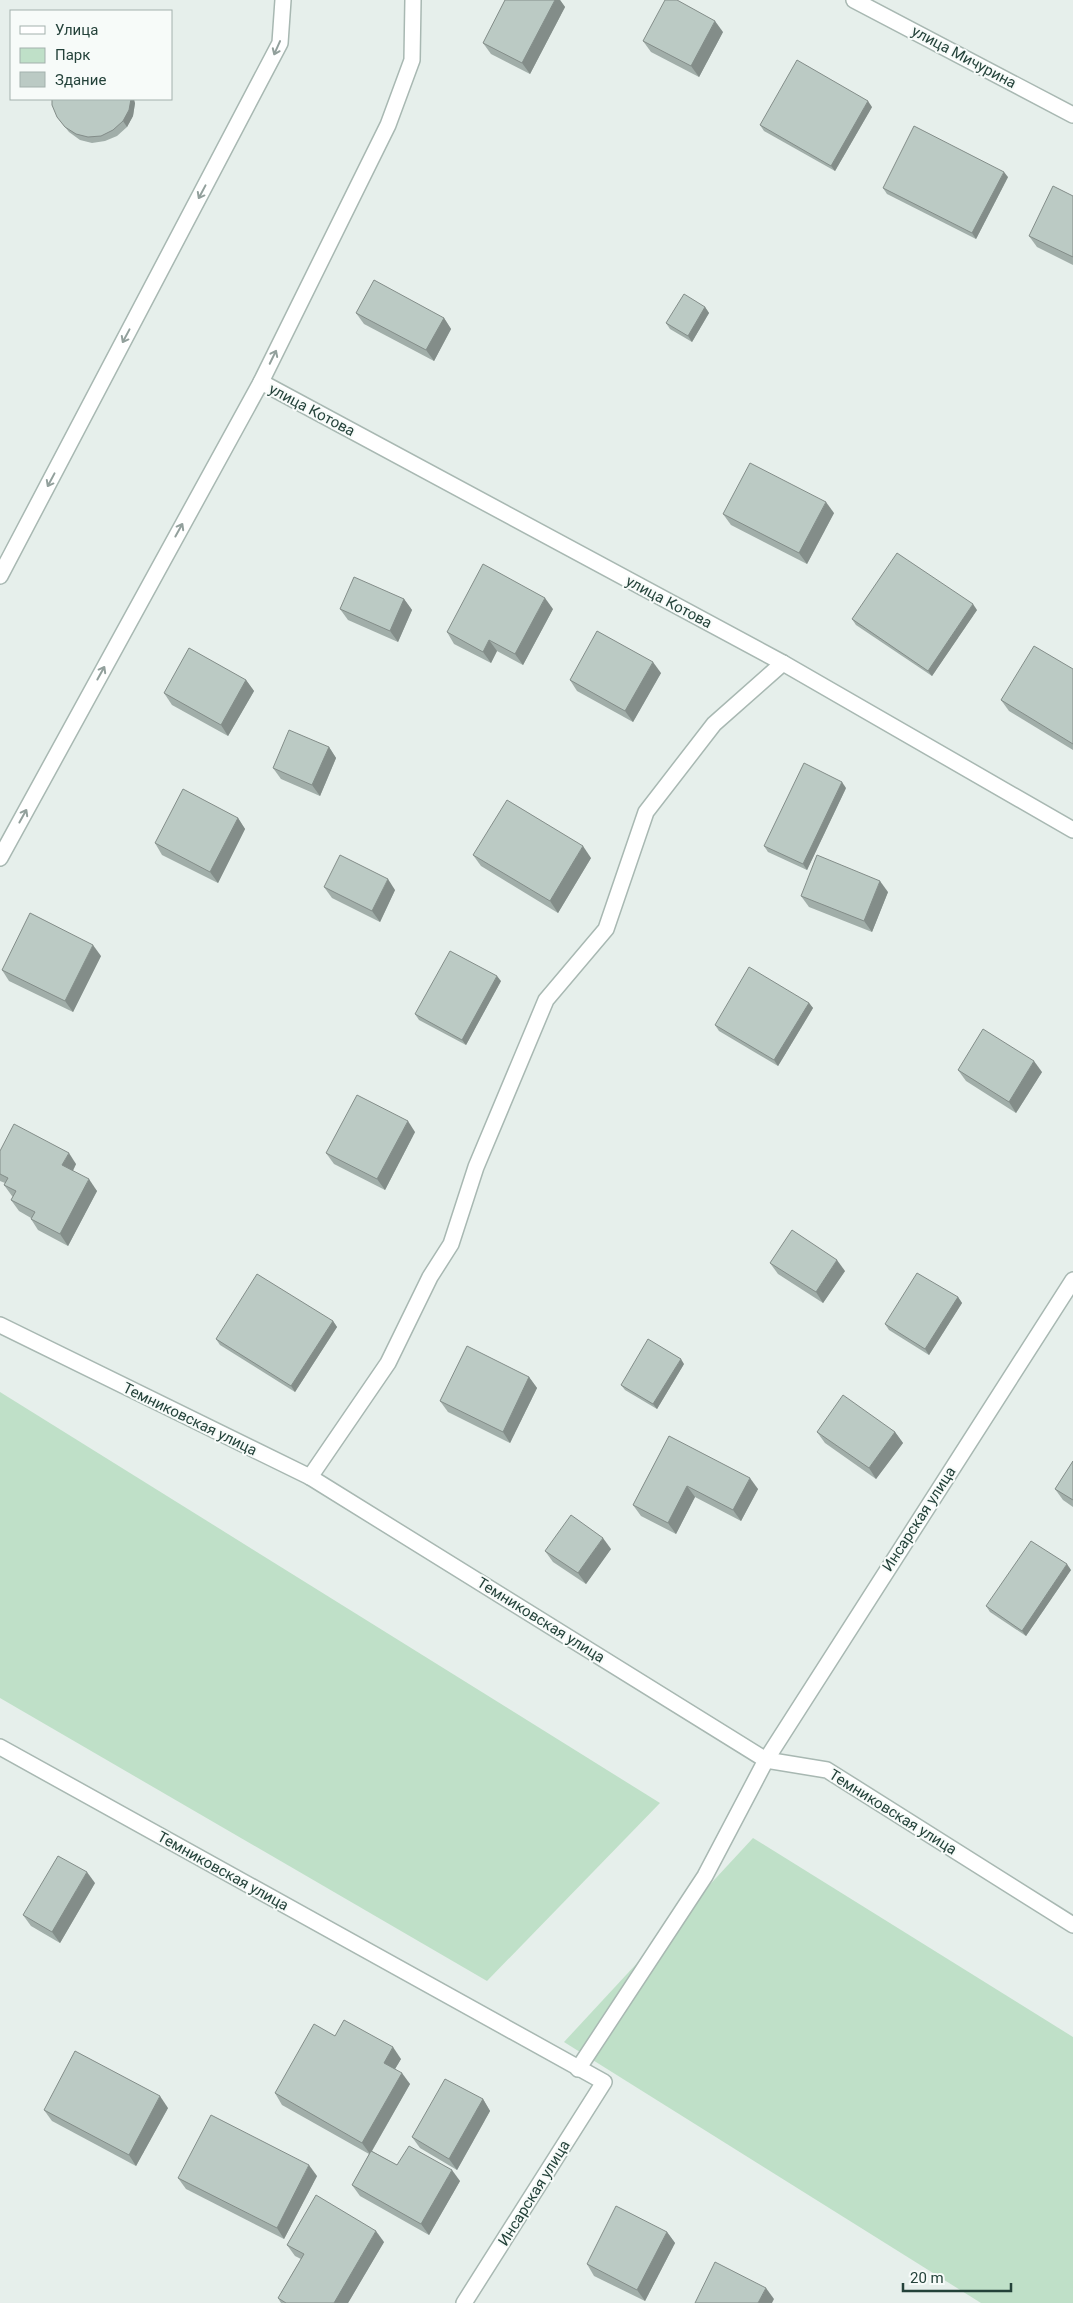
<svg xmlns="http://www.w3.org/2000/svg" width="1073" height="2303" font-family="Roboto,sans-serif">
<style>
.green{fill:#bfe0c8}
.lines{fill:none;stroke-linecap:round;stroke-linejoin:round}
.minor-casing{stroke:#a8b8b2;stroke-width:18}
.minor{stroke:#fff;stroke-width:15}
.wall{fill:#a1aea9}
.shaded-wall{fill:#838d89}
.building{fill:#bbcac4;stroke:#838d89}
.oneway{stroke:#92a09c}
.labels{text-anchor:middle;stroke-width:4;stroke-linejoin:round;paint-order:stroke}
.street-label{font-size:15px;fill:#24423a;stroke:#f7fbf9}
</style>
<rect width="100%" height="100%" fill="#e6efeb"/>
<!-- green -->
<g class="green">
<polygon points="0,1392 660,1803 487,1981 0,1698"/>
<polygon points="753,1838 1073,2037 1073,2303 981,2303 564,2042"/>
</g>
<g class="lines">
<defs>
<g id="minor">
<polyline points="854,0 1073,115"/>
<polyline points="261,382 783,663 1073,830"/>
<polyline points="0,576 280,43 283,0"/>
<polyline points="0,858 261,382 388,125 412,60 413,0"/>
<polyline points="0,1325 310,1477 766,1760 827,1770 1073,1925"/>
<polyline points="310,1477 388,1363 430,1277 451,1244 476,1167 546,1000 606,929 646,812 714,724 783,663"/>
<polyline points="0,1747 604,2082 464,2303"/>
<polyline points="578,2069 705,1876 766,1760 1073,1280"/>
</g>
</defs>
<!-- minor casing -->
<use href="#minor" class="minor-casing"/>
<!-- minor -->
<use href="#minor" class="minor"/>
</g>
<!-- wall -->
<g class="wall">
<polygon points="505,0 560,0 565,7 530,74 491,54 483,43"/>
<polygon points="723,32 699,77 651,52 643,41"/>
<polygon points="135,103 133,116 127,127 117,136 105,141 92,143 80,140 69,132 57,117"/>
<polygon points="872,107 835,171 764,131 760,125"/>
<polygon points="1008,177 976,239 887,194 883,188"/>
<polygon points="1073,196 1073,265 1037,247 1029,236"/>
<polygon points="705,307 709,313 692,342 670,329 666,323"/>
<polygon points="356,313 444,318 451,329 434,361 364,324"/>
<polygon points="834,513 807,564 731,525 723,514"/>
<polygon points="404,599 412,610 398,642 348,620 340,609"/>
<polygon points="553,609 523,665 497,651 491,663 454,644 447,632"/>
<polygon points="977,610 932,676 856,625 852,619"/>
<polygon points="1073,669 1073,750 1009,711 1001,700"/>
<polygon points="661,673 633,722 577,691 570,680"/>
<polygon points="246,680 254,691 228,736 172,705 164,693"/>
<polygon points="329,747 336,758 320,796 281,779 273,768"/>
<polygon points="846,788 807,870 768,852 764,846"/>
<polygon points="238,818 245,829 218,883 162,855 155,843"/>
<polygon points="473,855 591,858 558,913 481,866"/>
<polygon points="324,887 395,890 380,922 332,898"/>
<polygon points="888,892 872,932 809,907 801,896"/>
<polygon points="101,956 73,1012 9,981 2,970"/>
<polygon points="501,981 466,1045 419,1020 415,1014"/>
<polygon points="809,1003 813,1008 778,1066 719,1031 715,1025"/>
<polygon points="958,1070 1042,1072 1016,1113 966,1081"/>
<polygon points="415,1132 385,1190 334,1164 326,1153"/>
<polygon points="0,1151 76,1164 73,1171 97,1191 68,1246 38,1230 31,1219 31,1218 19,1211 11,1200 13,1197 12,1196 4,1185 5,1183 0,1181"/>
<polygon points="770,1263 845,1271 823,1303 778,1274"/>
<polygon points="958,1297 962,1303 929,1355 889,1330 885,1324"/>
<polygon points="333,1321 337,1327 295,1392 220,1345 216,1339"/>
<polygon points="684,1364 657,1409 625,1390 621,1385"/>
<polygon points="529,1377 537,1388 510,1443 448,1412 440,1401"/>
<polygon points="817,1432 895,1432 903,1443 876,1479 825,1443"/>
<polygon points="669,1436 758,1489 741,1521 695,1497 676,1534 641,1516 633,1505"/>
<polygon points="1073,1461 1073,1507 1063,1500 1055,1489"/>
<polygon points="611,1549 586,1584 553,1562 545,1551"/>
<polygon points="1071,1570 1026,1636 990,1612 986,1606"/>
<polygon points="95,1883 60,1943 31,1926 23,1915"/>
<polygon points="335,2036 401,2059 395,2069 410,2084 372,2151 397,2165 460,2181 429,2235 360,2196 352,2185 369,2154 282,2105 275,2093"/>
<polygon points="483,2099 490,2111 457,2170 420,2148 412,2137"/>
<polygon points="168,2108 136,2166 52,2121 44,2110"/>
<polygon points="317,2176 284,2239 186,2189 178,2178"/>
<polygon points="667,2232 675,2243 645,2301 594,2276 587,2264"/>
<polygon points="384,2242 348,2303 281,2303 278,2298 301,2259 295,2256 287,2245"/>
</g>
<!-- shaded-wall -->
<g class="shaded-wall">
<polygon points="555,0 560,0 565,7 530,74 522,63"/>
<polygon points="715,21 723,32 699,77 691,66"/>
<polygon points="131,99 134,99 135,103 133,116 127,127 123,121"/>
<polygon points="868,101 872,107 835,171 831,166"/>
<polygon points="1004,172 1008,177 976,239 972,233"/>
<polygon points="705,307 709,313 692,342 688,336"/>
<polygon points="444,318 451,329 434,361 426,350"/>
<polygon points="826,502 834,513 807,564 799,553"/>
<polygon points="545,598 553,609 523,665 515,654"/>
<polygon points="404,599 412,610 398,642 390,631"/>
<polygon points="973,604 977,610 932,676 928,671"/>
<polygon points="489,640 497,651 491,663 483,652"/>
<polygon points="653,662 661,673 633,722 625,711"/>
<polygon points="246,680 254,691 228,736 221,725"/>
<polygon points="329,747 336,758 320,796 312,785"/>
<polygon points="842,782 846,788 807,870 803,864"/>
<polygon points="238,818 245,829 218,883 210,872"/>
<polygon points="583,846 591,858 558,913 550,901"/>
<polygon points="388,879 395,890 380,922 372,911"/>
<polygon points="880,881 888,892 872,932 864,921"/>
<polygon points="93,945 101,956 73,1012 65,1001"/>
<polygon points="497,976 501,981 466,1045 462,1040"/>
<polygon points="809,1003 813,1008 778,1066 774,1060"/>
<polygon points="1034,1061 1042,1072 1016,1113 1009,1102"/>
<polygon points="408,1121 415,1132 385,1190 377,1179"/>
<polygon points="69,1153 76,1164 70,1176 62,1165"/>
<polygon points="89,1179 97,1191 68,1246 60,1234"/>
<polygon points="837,1260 845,1271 823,1303 816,1292"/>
<polygon points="958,1297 962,1303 929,1355 925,1349"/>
<polygon points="333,1321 337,1327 295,1392 291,1386"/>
<polygon points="681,1359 684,1364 657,1409 653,1404"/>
<polygon points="529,1377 537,1388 510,1443 503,1432"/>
<polygon points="895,1432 903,1443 876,1479 869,1468"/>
<polygon points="750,1478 758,1489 741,1521 733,1510"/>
<polygon points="687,1486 695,1497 676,1534 668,1523"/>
<polygon points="603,1538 611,1549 586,1584 578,1573"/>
<polygon points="1067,1564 1071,1570 1026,1636 1022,1631"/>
<polygon points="87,1872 95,1883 60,1943 52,1932"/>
<polygon points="393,2047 401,2059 392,2074 384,2063"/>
<polygon points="402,2073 410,2084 370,2154 362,2143"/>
<polygon points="160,2096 168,2108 136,2166 129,2155"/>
<polygon points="483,2099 490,2111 457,2170 449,2159"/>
<polygon points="309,2165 317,2176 284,2239 277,2228"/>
<polygon points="452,2170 460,2181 429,2235 421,2224"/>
<polygon points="376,2231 384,2242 348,2303 334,2303"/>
<polygon points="667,2232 675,2243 645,2301 637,2290"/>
<polygon points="766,2288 774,2299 772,2303 758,2303"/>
</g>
<!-- building -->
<g class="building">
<polygon points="505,0 555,0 522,63 483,43"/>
<polygon points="665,0 677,0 715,21 691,66 643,41"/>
<polygon points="797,60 868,101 831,166 760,125"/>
<polygon points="52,99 131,99 129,110 123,121 113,130 101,136 88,137 76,134 65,127 57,117 52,105"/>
<polygon points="914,126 1004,172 972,233 883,188"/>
<polygon points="1053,186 1073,196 1073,257 1029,236"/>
<polygon points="374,280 444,318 426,350 356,313"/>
<polygon points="684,294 705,307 688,336 666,323"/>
<polygon points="750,463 826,502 799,553 723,514"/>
<polygon points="897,553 973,604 928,671 852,619"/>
<polygon points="483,564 545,598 515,654 489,640 483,652 447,632"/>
<polygon points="354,577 404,599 390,631 340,609"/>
<polygon points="597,631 653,662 625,711 570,680"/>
<polygon points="1034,646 1073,669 1073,744 1001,700"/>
<polygon points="189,648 246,680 221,725 164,693"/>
<polygon points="289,730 329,747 312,785 273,768"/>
<polygon points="804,763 842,782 803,864 764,846"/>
<polygon points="183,789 238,818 210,872 155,843"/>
<polygon points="507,800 583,846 550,901 473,855"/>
<polygon points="340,855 388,879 372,911 324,887"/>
<polygon points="817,855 880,881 864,921 801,896"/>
<polygon points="30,913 93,945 65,1001 2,970"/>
<polygon points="450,951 497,976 462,1040 415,1014"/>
<polygon points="749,967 809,1003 774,1060 715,1025"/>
<polygon points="983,1029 1034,1061 1009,1102 958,1070"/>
<polygon points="357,1095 408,1121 377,1179 326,1153"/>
<polygon points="14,1124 69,1153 62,1165 89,1179 60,1234 31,1219 35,1212 11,1200 16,1191 4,1185 8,1178 0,1174 0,1151"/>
<polygon points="792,1230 837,1260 816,1292 770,1263"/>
<polygon points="917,1273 958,1297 925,1349 885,1324"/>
<polygon points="257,1274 333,1321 291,1386 216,1339"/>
<polygon points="648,1339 681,1359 653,1404 621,1385"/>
<polygon points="467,1346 529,1377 503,1432 440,1401"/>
<polygon points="843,1395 895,1432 869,1468 817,1432"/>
<polygon points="669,1436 750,1478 733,1510 687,1486 668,1523 633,1505"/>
<polygon points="1073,1461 1073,1500 1055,1489"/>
<polygon points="571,1515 603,1538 578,1573 545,1551"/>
<polygon points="1031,1541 1067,1564 1022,1631 986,1606"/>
<polygon points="58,1856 87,1872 52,1932 23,1915"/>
<polygon points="344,2020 393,2047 384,2063 402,2073 362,2143 275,2093 314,2024 335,2036"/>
<polygon points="75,2051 160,2096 129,2155 44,2110"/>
<polygon points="445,2079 483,2099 449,2159 412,2137"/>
<polygon points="211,2115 309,2165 277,2228 178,2178"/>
<polygon points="409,2146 452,2170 421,2224 352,2185 371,2151 397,2165"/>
<polygon points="316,2195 376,2231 334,2303 286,2303 278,2298 304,2254 287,2245"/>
<polygon points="616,2206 667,2232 637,2290 587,2264"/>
<polygon points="715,2262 766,2288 758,2303 695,2303"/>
</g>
<!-- one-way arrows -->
<defs><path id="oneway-shaft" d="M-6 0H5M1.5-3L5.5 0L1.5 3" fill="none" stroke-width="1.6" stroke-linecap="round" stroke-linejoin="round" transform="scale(1.25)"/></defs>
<g class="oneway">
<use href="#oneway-shaft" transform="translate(277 48) rotate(114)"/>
<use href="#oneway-shaft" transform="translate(202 192) rotate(118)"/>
<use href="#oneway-shaft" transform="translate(126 336) rotate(118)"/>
<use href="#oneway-shaft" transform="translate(273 357) rotate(-64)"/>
<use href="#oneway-shaft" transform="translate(51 480) rotate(118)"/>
<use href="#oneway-shaft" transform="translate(179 530) rotate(-61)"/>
<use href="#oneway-shaft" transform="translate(101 673) rotate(-61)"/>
<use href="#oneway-shaft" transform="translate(23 816) rotate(-61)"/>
</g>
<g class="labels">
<!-- street labels -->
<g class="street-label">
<text transform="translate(964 57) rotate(28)" y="5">улица Мичурина</text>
<text transform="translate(312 410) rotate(28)" y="5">улица Котова</text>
<text transform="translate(669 602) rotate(28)" y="5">улица Котова</text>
<text transform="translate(190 1419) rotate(26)" y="5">Темниковская улица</text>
<text transform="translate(919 1519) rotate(-57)" y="5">Инсарская улица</text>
<text transform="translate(541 1620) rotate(32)" y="5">Темниковская улица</text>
<text transform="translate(893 1812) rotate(32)" y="5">Темниковская улица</text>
<text transform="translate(223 1871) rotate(29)" y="5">Темниковская улица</text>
<text transform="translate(534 2193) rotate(-58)" y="5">Инсарская улица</text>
</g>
</g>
<!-- legend -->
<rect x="10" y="10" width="162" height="90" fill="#f7fbf9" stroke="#a3b1ad"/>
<rect x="20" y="26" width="25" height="8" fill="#ffffff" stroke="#a3b1ad"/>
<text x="55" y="35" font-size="15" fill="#24423a">Улица</text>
<rect x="20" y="48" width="25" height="15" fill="#bfe0c8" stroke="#a3b1ad"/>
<text x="55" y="60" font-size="15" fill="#24423a">Парк</text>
<rect x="20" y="72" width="25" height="15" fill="#bbcac4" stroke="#a3b1ad"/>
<text x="55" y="85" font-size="15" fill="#24423a">Здание</text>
<!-- scale -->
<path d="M903 2283v8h108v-8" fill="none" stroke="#24423a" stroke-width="2.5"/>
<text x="910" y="2283" font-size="15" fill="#24423a" stroke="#f7fbf9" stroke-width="4" paint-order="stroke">20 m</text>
</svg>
